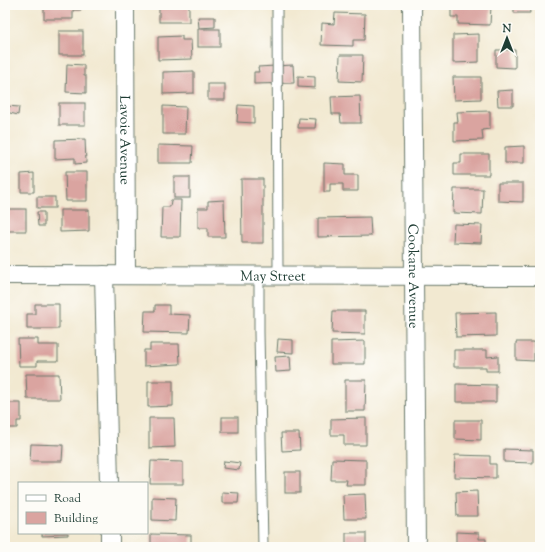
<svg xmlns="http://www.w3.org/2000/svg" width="545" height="552" font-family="'Sorts Mill Goudy',serif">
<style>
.building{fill:#daa4a0}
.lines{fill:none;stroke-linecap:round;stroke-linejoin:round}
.service-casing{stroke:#69796b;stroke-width:11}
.minor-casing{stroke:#69796b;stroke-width:20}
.service{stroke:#fff;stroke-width:9}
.minor{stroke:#fff;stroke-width:18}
.labels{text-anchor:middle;stroke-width:4;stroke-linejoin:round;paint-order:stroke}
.street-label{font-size:14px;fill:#1f3d34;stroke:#fdfcf7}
</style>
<rect width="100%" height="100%" fill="#fdfcf7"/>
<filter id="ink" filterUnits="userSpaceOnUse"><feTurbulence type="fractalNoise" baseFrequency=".025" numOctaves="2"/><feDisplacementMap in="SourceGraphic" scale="8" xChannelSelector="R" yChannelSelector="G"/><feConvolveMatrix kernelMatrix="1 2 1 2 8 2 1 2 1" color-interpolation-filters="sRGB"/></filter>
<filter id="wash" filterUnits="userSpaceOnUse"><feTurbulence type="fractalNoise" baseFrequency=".012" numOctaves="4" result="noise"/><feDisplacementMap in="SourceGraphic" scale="16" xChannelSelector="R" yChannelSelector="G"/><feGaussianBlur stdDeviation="0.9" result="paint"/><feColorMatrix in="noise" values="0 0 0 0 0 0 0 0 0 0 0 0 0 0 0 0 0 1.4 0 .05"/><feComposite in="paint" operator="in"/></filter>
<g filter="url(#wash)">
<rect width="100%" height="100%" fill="#f2e9d1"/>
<g id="blocks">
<!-- building -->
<g class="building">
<polygon points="44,5 81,5 81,10 73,10 73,19 44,19"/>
<rect x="159" y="5" width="30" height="17"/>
<polygon points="451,5 491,5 490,25 458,24 458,17 451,17"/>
<polygon points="514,5 529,5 530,13 514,13"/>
<polygon points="335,13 365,14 364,40 353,40 353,46 321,45 322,23 334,24"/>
<polygon points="198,17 215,17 215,27 199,28"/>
<rect x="198" y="29" width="22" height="18"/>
<rect x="59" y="31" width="24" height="24"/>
<polygon points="479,34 479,62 453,63 453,35"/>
<polygon points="182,36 182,40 191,40 192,59 158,60 158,37"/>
<polygon points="496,50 515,50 515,68 496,67"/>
<polygon points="340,55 363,55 362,82 339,81"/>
<polygon points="67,64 84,65 84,76 86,76 86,93 66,92"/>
<polygon points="293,65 294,83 254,84 254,72 259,72 258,67"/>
<polygon points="194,71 194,93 163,94 163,72"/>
<polygon points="298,76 315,77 315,88 298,87"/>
<polygon points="453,77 481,77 481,99 454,100"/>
<rect x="208" y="84" width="17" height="16"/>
<polygon points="513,90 513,106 498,106 497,91"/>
<polygon points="360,96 361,123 341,123 340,114 332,114 331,97"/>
<rect x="59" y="103" width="26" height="22"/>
<polygon points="238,105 254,106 254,123 237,122"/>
<polygon points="7,106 19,107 18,115 6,112"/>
<polygon points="163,106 186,107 185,134 163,134"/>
<polygon points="490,111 490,129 482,130 483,140 454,141 454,122 458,122 457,112"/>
<polygon points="299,118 316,119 315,128 298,128"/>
<polygon points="85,139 86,163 75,164 75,158 55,159 55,140"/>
<polygon points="158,145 193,146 192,163 158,163"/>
<polygon points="524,146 524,163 505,163 505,147"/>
<polygon points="461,154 489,154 489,175 454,175 454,163 461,163"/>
<polygon points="324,163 345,164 345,175 358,175 358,191 343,191 343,184 330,184 330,192 324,192"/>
<polygon points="65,172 87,172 87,201 66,201"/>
<polygon points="34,173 34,192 21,192 21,174"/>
<rect x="174" y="177" width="16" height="21"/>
<polygon points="241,179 263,179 263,243 242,243"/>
<polygon points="498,183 523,183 523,202 498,201"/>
<polygon points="454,189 483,189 482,214 453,213"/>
<rect x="37" y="197" width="18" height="11"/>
<polygon points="171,200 181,200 180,237 161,237 162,207 170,207"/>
<polygon points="224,200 225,237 208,237 208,228 198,228 198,208 208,208 208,201"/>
<rect x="5" y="209" width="21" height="22"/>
<polygon points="60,210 89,210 89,231 60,232"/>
<polygon points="37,212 44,212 44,226 38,226"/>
<polygon points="370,217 371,236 318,237 318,218"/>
<polygon points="454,224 482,225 481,243 453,242"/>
<polygon points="35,304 59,304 59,329 27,329 27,314 35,314"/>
<polygon points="155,305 169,305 169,314 190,315 189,333 144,332 145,311 155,311"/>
<polygon points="333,311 365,311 365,334 332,333"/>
<polygon points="496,312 496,336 456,337 455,313"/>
<polygon points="18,339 38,339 38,345 58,345 58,361 37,361 37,366 19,366"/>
<polygon points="278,339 293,340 293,353 277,352"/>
<polygon points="365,341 365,364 331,364 331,342"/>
<polygon points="516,342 534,342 534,361 516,360"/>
<polygon points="150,344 179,344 180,364 144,366 144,350 150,350"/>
<polygon points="454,350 487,350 487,357 498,356 498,371 486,371 486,367 454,367"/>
<polygon points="290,356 291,371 276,372 275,357"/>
<polygon points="26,374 59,374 60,399 27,399"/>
<polygon points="345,380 366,380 365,411 345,411"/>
<polygon points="148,381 173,381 173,406 148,407"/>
<polygon points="456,384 496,385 496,402 456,402"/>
<polygon points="5,403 21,403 21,421 17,421 17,428 5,428"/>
<rect x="222" y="417" width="16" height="15"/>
<polygon points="149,418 174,418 175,447 149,448"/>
<polygon points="366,418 366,445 344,445 344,435 331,435 331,419"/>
<polygon points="455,420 481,420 481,440 455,439"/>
<polygon points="281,433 299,433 300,450 282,451"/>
<polygon points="31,444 63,445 62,461 30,461"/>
<polygon points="504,449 533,450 533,463 504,462"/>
<polygon points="455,455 490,456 490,464 496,464 496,478 454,477"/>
<polygon points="332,459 366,460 366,485 346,485 347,480 331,480"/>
<polygon points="151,461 183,462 183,484 150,484"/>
<polygon points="224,461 240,463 239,470 223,468"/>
<rect x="285" y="472" width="15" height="21"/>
<polygon points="477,491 478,516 457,516 456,492"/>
<polygon points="222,492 239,493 238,503 222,503"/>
<polygon points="365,494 366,519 344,519 343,495"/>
<polygon points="152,497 176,498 175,521 152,520"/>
<polygon points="456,532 479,533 479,539 486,539 486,547 456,547"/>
<polygon points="42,533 68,533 68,535 42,536"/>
<rect x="346" y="533" width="20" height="14"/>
<polygon points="151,534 191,535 191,547 151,547"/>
</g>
</g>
</g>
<g filter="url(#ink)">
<use href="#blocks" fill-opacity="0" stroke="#69796b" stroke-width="1"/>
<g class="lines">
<defs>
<g id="service">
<path d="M277 5C278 95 278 185 278 275"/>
<polyline points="259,275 259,332 263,547"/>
</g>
<g id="minor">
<path id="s1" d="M125 5 126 275"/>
<path id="s2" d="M412 5 416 547"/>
<path id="s3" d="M5 275C183 275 362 276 540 276"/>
<polyline points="104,275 109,483"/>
<polyline points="110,533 110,547"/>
</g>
</defs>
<!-- service casing -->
<use href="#service" class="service-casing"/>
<!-- minor casing -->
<use href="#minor" class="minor-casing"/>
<!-- service -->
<use href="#service" class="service"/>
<!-- minor -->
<use href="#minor" class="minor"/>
</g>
</g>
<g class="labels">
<!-- street labels -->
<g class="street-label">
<text dy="5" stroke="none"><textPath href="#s1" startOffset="135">Lavoie Avenue</textPath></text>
<text dy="5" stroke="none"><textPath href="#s3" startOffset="268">May Street</textPath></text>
<text dy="5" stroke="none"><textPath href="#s2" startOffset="271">Cookane Avenue</textPath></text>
</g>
</g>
<!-- margin -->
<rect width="545" height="552" fill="none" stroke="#fdfcf7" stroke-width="20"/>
<!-- legend -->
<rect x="18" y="482" width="130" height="52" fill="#fdfcf7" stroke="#a4b0a9"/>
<rect x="26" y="495" width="20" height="6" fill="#ffffff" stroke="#a4b0a9"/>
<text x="54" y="502" font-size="12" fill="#1f3d34">Road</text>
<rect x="26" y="512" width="20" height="12" fill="#daa4a0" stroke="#a4b0a9"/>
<text x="54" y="522" font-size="12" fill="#1f3d34">Building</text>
<!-- north arrow -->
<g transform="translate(507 38)" stroke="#fdfcf7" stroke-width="3" paint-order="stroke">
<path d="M0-3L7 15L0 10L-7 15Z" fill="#1f3d34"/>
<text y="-6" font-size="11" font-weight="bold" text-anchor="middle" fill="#1f3d34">N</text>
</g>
</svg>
